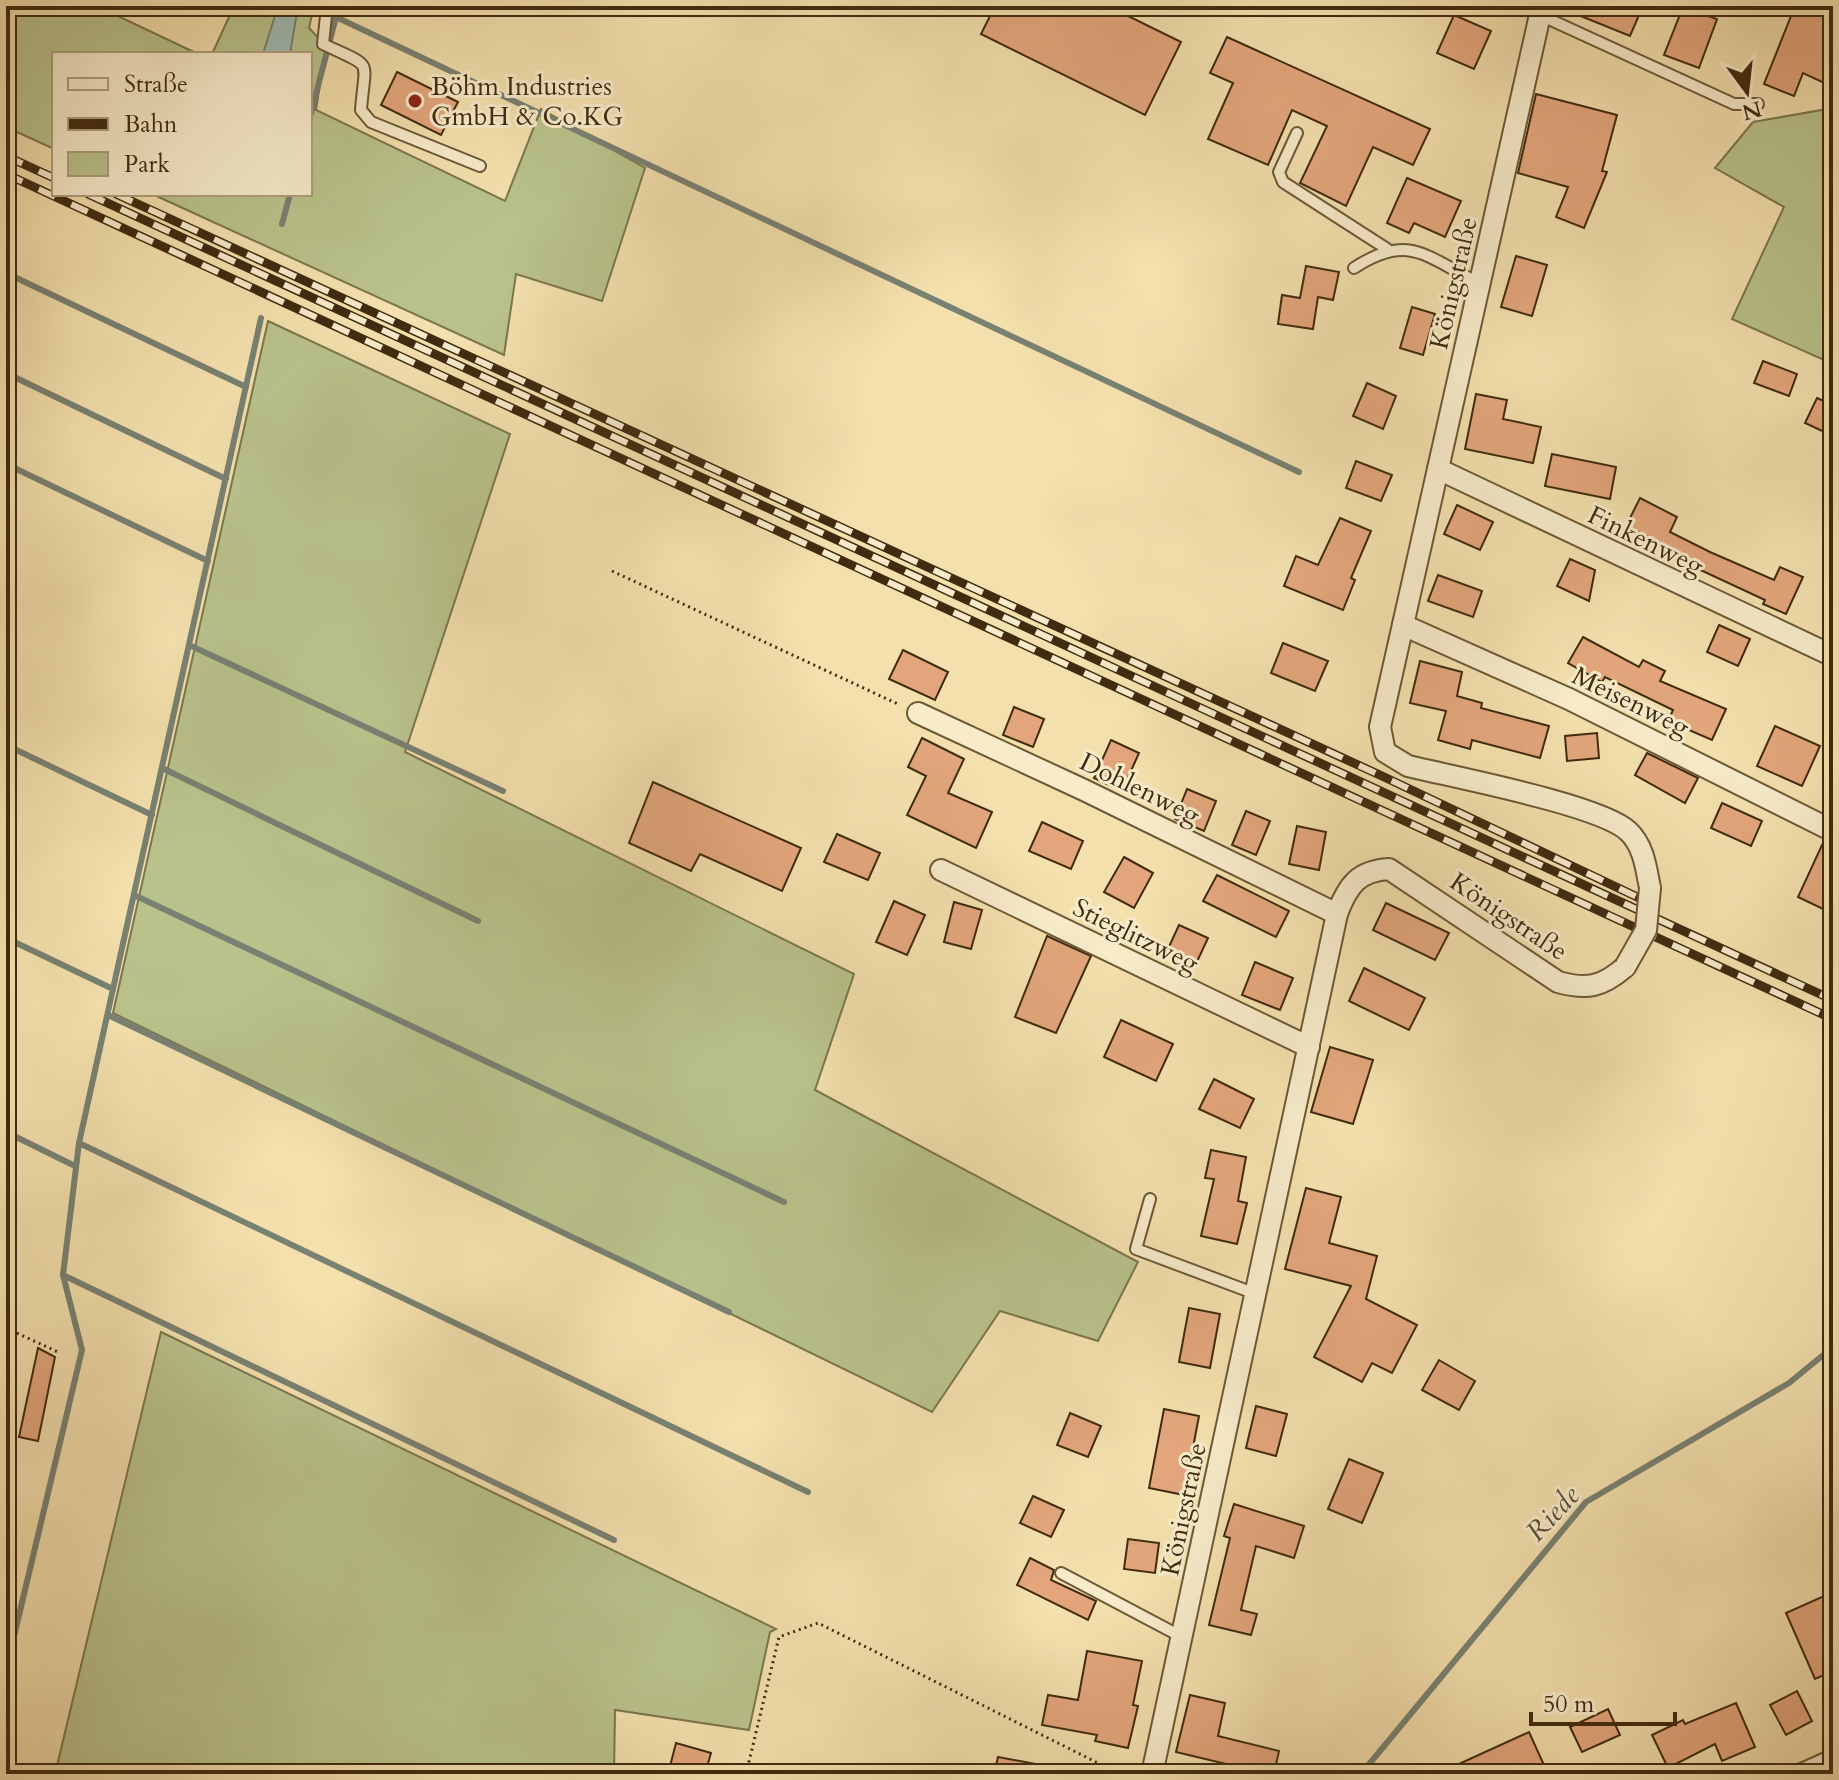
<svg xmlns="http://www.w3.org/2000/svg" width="1839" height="1780" font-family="Cardo,serif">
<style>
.green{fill:#b9c28b;stroke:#7c764d;stroke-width:2}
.water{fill:#9fbbb4;stroke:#798172;stroke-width:2}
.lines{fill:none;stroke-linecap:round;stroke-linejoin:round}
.stream{stroke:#798172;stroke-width:6}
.building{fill:#e3a67c;stroke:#402b0f;stroke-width:2}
.service-casing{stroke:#6d5836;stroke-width:14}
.minor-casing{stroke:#6d5836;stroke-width:24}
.path{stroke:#402b0f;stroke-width:3;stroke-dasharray:2 4;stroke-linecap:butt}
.service{stroke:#f7ebca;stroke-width:10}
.minor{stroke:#f7ebca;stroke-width:20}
.rail-casing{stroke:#402b0f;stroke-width:9}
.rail{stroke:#f7ebca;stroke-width:6;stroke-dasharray:18;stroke-linecap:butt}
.minor-bridge-casing{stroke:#6d5836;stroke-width:24;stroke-linecap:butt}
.minor-bridge{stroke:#f7ebca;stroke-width:20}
.poi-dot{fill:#8f2418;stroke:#f7ebca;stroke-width:3}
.labels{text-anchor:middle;stroke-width:6;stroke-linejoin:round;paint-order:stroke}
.poi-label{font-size:26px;fill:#402b0f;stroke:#f7ebca;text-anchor:start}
.street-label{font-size:26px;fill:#402b0f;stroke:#f7ebca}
.water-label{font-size:28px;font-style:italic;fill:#584f38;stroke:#f7ebca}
</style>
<rect width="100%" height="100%" fill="#f3e0ad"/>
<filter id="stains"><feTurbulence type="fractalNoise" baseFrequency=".0025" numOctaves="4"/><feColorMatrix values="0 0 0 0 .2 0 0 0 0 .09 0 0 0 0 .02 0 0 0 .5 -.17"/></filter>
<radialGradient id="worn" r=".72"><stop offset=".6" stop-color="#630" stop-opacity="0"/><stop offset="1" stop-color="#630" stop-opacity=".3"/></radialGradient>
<!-- green -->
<g class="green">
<polygon points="6,6 97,6 198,54 54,54 54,149 6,127"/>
<polygon points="234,6 314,6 309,28 326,46 316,110 505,201 541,109 645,168 602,301 516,274 504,355 152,194 310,194 310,54 212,54"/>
<polygon points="1833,108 1833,364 1732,319 1784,207 1715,168 1753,122"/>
<polygon points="268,321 510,434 405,752 854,974 815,1090 1138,1262 1098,1341 1000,1311 932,1412 113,1013"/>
<polygon points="161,1332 776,1629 770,1632 749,1730 615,1710 614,1774 55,1774"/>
</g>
<!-- water -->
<polygon class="water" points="278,6 298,6 290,54 263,54"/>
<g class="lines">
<!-- stream -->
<g class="stream">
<polyline points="310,117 336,17 1299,472"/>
<polyline points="282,224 290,194"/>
<polyline points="6,273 246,387"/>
<polyline points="6,373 226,479"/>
<polyline points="6,464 208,561"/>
<polyline points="189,645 503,791"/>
<polyline points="6,745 152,815"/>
<polyline points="162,768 478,921"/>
<polyline points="134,895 784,1202"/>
<polyline points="6,938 113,989"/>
<polyline points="108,1015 729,1312"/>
<polyline points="6,1132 75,1166"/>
<polyline points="79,1143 808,1492"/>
<polyline points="63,1275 614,1540"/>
<polyline points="6,1670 82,1350 63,1275 79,1143 261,318"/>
<polyline points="1361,1774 1586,1502 1789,1383 1833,1347"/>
</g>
</g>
<!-- building -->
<g class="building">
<polygon points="995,6 1108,6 1181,42 1145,115 981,34"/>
<polygon points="1556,6 1643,6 1630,36"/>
<polygon points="1795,6 1833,6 1833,87 1803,73 1794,96 1764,84"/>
<polygon points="1683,7 1717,19 1699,68 1664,55"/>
<polygon points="1454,15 1491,31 1474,69 1437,53"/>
<polygon points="1227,37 1430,129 1413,165 1373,147 1346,206 1300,183 1327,126 1292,110 1268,165 1208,139 1233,83 1210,73"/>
<polygon points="397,72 458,102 441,135 381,105"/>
<polygon points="1536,94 1617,115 1602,171 1607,172 1584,228 1556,217 1568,187 1518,173"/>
<polygon points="1407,178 1461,201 1445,237 1414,223 1409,233 1387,223"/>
<polygon points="1516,256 1547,265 1532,316 1501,307"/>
<polygon points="1306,266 1339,272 1333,300 1318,297 1313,329 1278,324 1282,295 1300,298"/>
<polygon points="1412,307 1435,314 1423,355 1400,348"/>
<polygon points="1763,361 1797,374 1789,396 1754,383"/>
<polygon points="1367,383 1396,396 1383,429 1353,416"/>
<polygon points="1476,394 1507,400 1503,419 1541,427 1533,463 1465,449"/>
<polygon points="1817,398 1833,405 1833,436 1805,423"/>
<polygon points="1552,454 1616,467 1610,499 1545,486"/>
<polygon points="1356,461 1392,475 1381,501 1346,488"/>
<polygon points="1640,498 1677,517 1670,532 1710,552 1774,580 1780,567 1803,577 1786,614 1763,604 1765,600 1679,560 1682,554 1626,526"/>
<polygon points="1457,505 1493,522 1480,550 1444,534"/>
<polygon points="1340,518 1371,531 1351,578 1355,580 1343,610 1284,586 1296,556 1318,565"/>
<polygon points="1570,559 1595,570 1589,601 1557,586"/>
<polygon points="1438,575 1482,591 1473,617 1428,601"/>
<polygon points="1719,625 1750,639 1738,666 1707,652"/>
<polygon points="1583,637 1639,667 1643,660 1665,671 1660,681 1726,709 1712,740 1668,721 1673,710 1605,677 1602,682 1568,663"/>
<polygon points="1283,643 1328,661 1315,691 1271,673"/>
<polygon points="903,650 948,672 935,700 889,679"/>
<polygon points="1420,661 1462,672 1457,696 1482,703 1481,708 1549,726 1540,758 1472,740 1470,749 1438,740 1446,711 1410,703"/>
<polygon points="1014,707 1044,719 1033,747 1003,735"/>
<polygon points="1775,726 1820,746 1802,786 1757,766"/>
<polygon points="1597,733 1599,758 1567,761 1565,736"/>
<polygon points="922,738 964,759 948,793 992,812 976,848 907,815 926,776 908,767"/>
<polygon points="1111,740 1139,753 1122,791 1094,778"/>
<polygon points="1647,753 1698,778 1685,803 1635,775"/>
<polygon points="653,782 801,848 782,891 700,854 691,871 629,843"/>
<polygon points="1187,789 1216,801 1204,831 1175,819"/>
<polygon points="1722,803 1762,821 1751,846 1711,828"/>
<polygon points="1246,811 1270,821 1256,855 1232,845"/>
<polygon points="1042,822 1083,841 1071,869 1029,851"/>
<polygon points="1297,826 1326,832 1319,870 1289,864"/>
<polygon points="837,834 880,853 868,880 824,862"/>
<polygon points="1822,845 1833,850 1833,898 1827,911 1798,897"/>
<polygon points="1124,857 1153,873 1134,908 1104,892"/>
<polygon points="1217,875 1289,911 1276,937 1203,901"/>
<polygon points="894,901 925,915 907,955 876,942"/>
<polygon points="954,902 982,910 971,949 944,942"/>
<polygon points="1386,903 1449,933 1435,960 1373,930"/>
<polygon points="1179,925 1208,938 1195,966 1166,953"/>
<polygon points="1047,936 1091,956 1056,1033 1015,1017"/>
<polygon points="1255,962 1293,978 1280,1010 1242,995"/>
<polygon points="1364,968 1425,998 1409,1030 1349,1001"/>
<polygon points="1121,1020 1173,1044 1156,1081 1104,1057"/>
<polygon points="1330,1047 1373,1060 1353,1124 1311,1112"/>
<polygon points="1214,1079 1254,1099 1240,1128 1199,1109"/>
<polygon points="1211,1150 1246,1157 1238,1201 1247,1203 1237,1244 1201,1236 1214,1179 1205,1178"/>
<polygon points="1306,1188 1341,1197 1329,1243 1377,1256 1366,1299 1417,1325 1392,1373 1372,1363 1362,1382 1314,1357 1351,1286 1285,1269"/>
<polygon points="1189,1308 1220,1314 1210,1368 1179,1362"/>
<polygon points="38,1348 55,1357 38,1441 19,1437"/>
<polygon points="1439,1360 1475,1381 1459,1410 1422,1390"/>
<polygon points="1256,1406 1287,1414 1276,1456 1246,1448"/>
<polygon points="1164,1409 1199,1416 1184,1495 1149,1488"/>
<polygon points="1070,1413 1101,1426 1088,1457 1057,1445"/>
<polygon points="1349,1459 1383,1473 1362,1523 1328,1509"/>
<polygon points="1033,1496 1064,1510 1051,1537 1020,1523"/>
<polygon points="1234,1504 1304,1526 1294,1558 1256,1546 1241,1610 1257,1614 1251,1635 1209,1625 1230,1538 1224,1536"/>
<polygon points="1128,1539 1159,1543 1155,1573 1124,1569"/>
<polygon points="1030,1558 1054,1570 1051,1580 1096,1601 1088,1620 1017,1585"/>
<polygon points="1833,1592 1833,1671 1815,1679 1786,1613"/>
<polygon points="1087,1651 1142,1661 1133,1705 1138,1706 1128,1748 1095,1741 1097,1735 1042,1725 1048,1695 1078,1700"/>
<polygon points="1797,1691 1812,1721 1786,1735 1770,1705"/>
<polygon points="1190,1695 1225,1703 1218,1736 1279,1751 1274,1774 1246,1774 1247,1769 1176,1752"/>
<polygon points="1736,1703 1755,1747 1722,1761 1715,1744 1668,1768 1652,1735 1683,1720 1685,1724"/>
<polygon points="1608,1709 1620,1735 1582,1752 1570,1727"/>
<polygon points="1529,1732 1548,1774 1437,1774"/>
<polygon points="676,1743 711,1753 705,1774 668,1774"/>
<polygon points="998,1757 1047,1766 1047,1774 994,1774"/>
</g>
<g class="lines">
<defs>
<g id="service">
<path d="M327 6 323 44C375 69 365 56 361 110L371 122 480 166"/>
<polyline points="1540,15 1734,104 1758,104"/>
<polyline points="1297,133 1279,172 1283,182 1387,249"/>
<path d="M1354 268C1409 232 1426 257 1479 283"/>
<polyline points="1150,1199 1136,1249 1256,1294"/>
<polyline points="1061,1573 1182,1637"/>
</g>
<g id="minor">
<path d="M1542 6 1380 727 1385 752 1408 766C1453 777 1600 805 1628 831 1644 846 1646 868 1650 888"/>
<polyline points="1438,469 1833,656"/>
<polyline points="1403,625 1569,699 1833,831"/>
<polyline points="918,713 1084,790 1337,914"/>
<polyline points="941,870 1309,1047"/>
<path d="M1152 1774 1337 914C1348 885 1358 871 1389 869L1558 982C1587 990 1602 987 1625 967"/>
<polyline points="1802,1774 1833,1760"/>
</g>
</defs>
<!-- service casing -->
<use href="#service" class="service-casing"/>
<!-- minor casing -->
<use href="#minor" class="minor-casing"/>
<!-- path -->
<g class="path">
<polyline points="612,571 900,705"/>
<polyline points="6,1328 60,1353"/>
<polyline points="746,1774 779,1637 818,1623 1120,1774"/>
</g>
<!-- service -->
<use href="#service" class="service"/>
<!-- minor -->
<use href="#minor" class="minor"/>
<defs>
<g id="rail">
<polyline points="6,156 54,178"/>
<polyline points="6,174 1833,1019"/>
<polyline points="88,194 1833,1000"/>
<polyline points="116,194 1382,776 1652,904"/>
</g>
</defs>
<!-- rail casing -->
<use href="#rail" class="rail-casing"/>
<!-- rail -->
<use href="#rail" class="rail"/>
<defs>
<polyline id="minor-bridge" points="1625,967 1646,930 1650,888"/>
</defs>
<!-- minor-bridge casing -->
<use href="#minor-bridge" class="minor-bridge-casing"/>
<!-- minor-bridge -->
<use href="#minor-bridge" class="minor-bridge"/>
</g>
<!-- markers -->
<circle class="poi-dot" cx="415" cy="101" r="8"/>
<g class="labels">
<!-- poi labels -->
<g class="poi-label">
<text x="431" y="95">Böhm Industries<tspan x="431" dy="30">GmbH &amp; Co.KG</tspan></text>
</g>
<!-- street labels -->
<g class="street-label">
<text transform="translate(1453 283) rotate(-77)" y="9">Königstraße</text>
<text transform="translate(1646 540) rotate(26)" y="9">Finkenweg</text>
<text transform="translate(1631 701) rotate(26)" y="9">Meisenweg</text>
<text transform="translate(1140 788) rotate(26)" y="9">Dohlenweg</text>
<text transform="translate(1509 916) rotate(34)" y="9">Königstraße</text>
<text transform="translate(1136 935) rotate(26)" y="9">Stieglitzweg</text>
<text transform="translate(1183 1509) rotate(-78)" y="9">Königstraße</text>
</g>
<!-- water labels -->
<g class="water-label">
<text transform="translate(1552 1513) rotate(-47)" y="10">Riede</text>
</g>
</g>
<!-- margin -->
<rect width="1839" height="1780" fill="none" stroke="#f3e0ad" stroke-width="32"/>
<rect x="8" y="8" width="1823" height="1764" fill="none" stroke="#402b0f" stroke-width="4"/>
<rect x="16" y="16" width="1807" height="1748" fill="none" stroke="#402b0f" stroke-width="2"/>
<!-- legend -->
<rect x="52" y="52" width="260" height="144" fill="#f7ebca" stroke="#ae9e7f" stroke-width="2"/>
<rect x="68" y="78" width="40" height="12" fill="#f7ebca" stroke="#ae9e7f" stroke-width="2"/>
<text x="124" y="92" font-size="24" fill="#402b0f">Straße</text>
<rect x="68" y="118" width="40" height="12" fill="#402b0f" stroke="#ae9e7f" stroke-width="2"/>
<text x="124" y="132" font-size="24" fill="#402b0f">Bahn</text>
<rect x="68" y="152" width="40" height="24" fill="#b9c28b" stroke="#ae9e7f" stroke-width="2"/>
<text x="124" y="172" font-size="24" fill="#402b0f">Park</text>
<!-- north arrow -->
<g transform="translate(1747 92) rotate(165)" stroke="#f7ebca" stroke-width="6" paint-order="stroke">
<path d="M0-6L14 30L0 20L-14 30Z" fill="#402b0f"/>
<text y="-12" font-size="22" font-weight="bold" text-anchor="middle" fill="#402b0f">N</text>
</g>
<!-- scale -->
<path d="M1531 1712v12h144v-12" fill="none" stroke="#402b0f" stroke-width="4"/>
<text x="1543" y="1712" font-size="24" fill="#402b0f" stroke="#f7ebca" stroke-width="6" paint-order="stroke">50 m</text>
<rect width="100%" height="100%" filter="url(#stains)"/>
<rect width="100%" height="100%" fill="url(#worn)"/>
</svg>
